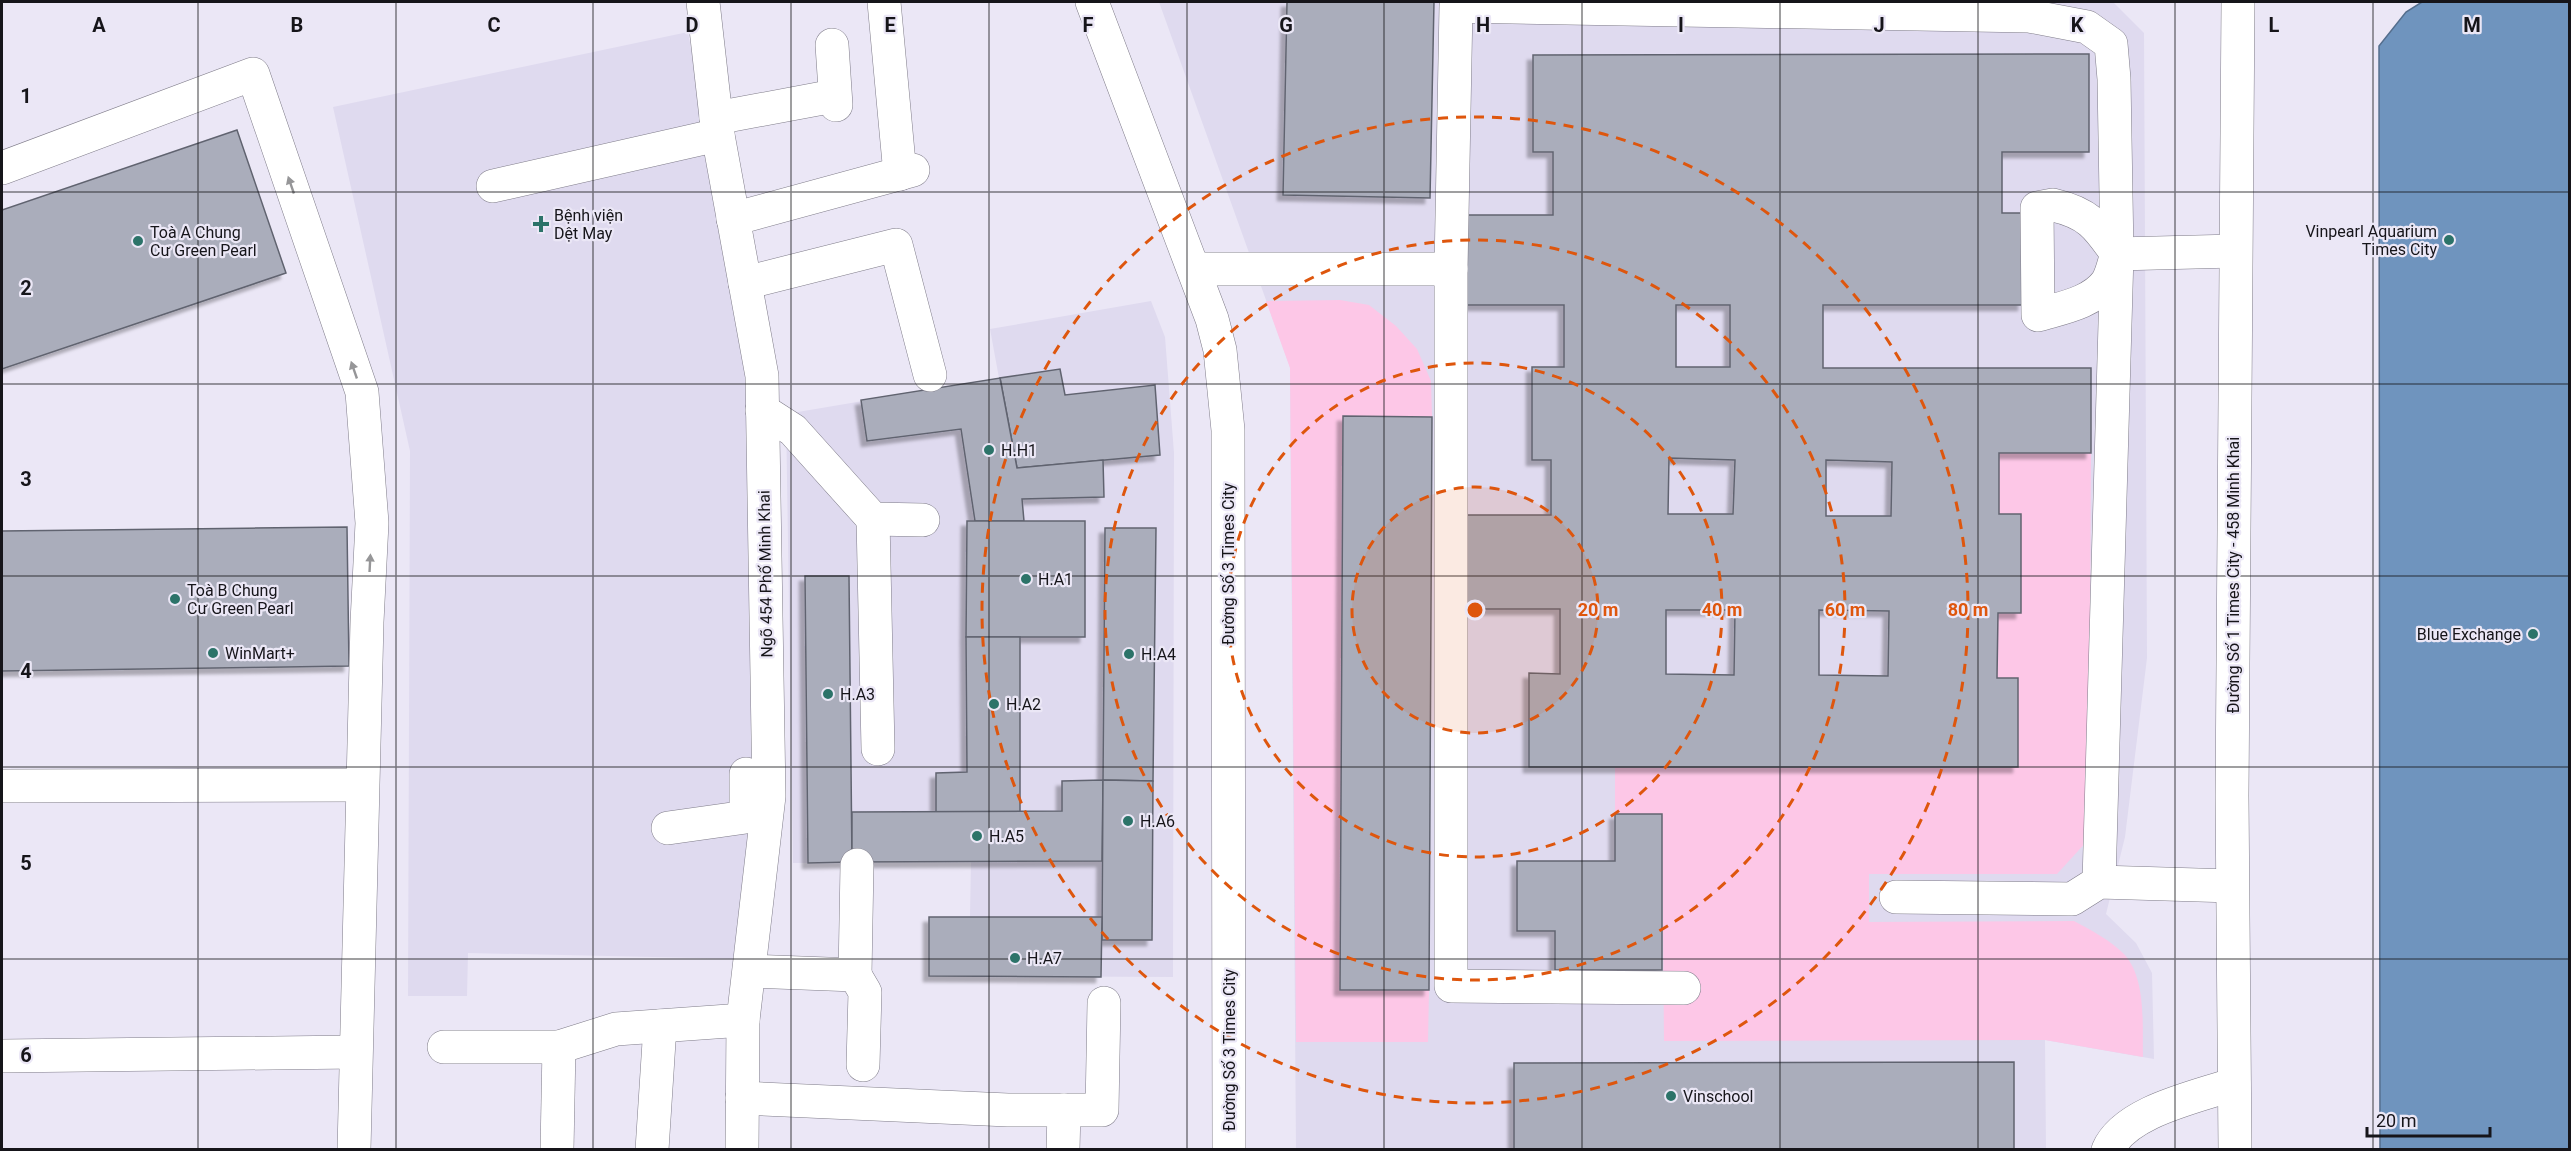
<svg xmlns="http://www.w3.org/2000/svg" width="2571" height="1151" font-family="Roboto,sans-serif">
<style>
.built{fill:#dfdaef}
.green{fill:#fdc7e7}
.water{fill:#6f94be;stroke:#546e8d;stroke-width:1.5}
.building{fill:#aaadbb;stroke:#616470;stroke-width:1.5;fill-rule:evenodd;filter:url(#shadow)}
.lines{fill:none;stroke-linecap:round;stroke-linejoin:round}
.minor-casing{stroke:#7f7c89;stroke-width:34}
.minor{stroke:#fff;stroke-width:33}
.oneway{fill:#969698}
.grid{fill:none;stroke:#16151a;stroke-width:1.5;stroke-opacity:0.55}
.ring{fill:none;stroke:#de560d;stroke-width:3;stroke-dasharray:10 8}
.poi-dot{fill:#2c7369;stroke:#ebe7f6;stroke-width:2}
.labels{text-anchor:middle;stroke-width:4.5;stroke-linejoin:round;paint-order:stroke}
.poi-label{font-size:16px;fill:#16151a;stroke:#ebe7f6;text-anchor:start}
.street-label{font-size:16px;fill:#16151a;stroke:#ebe7f6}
.grid-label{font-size:20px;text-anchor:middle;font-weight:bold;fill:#16151a;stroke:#ebe7f6;stroke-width:4.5;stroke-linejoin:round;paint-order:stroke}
.centre{fill:#de560d;stroke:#ebe7f6;stroke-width:3}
.ring-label{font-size:18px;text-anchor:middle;font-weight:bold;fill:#de560d;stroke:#ebe7f6;stroke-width:4.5;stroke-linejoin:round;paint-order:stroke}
</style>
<defs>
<filter id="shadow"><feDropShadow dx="-5.5" dy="5.5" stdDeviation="1.5" flood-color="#0004"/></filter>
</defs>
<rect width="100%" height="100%" fill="#ebe7f6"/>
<!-- built -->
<g class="built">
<polygon points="1159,2 2113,2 2144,33 2147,658 2125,837 2106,914 2136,943 2152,973 2154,1059 2045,1040 2046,1149 1296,1149 1290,367"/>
<polygon points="688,32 755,403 756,792 743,959 468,953 467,996 408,996 410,451 333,107"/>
<polygon points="1151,301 1165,337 1174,453 1173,977 929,976 929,917 970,916 971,861 793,863 786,414 999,378 990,329"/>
</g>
<!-- green -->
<g class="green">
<polygon points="1340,300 1369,305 1396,326 1417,349 1431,381 1432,417 1343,416 1340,989 1429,990 1428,1042 1296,1042 1290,368 1266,301"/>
<path d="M1999 453H2091L2089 839 2057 874H1869V922L2074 921C2091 930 2110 940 2124 954 2147 979 2142 1026 2143 1057L2045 1040 1664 1041 1662 814H1615V767H2017L2018 678H1997L1998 613 2021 612V514H1999Z"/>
</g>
<!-- water -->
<polygon class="water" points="2422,2 2569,2 2569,1149 2380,1149 2379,46 2406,12"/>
<!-- building -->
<g class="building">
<polygon points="1287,2 1434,2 1430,198 1283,195"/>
<path d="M2089 54V152H2002V213H2023V305H1823V368H2091V453H1999V514H2021V613H1998L1997 678H2018V767H1529V673L1560 674V609H1464V515H1551V460H1532V367H1564V305H1465V215H1553V152H1533V55ZM1676 305H1730V367H1676ZM1669 458 1735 460 1733 514H1668ZM1826 460 1892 462 1891 516H1826ZM1666 610H1735L1734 675 1666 674ZM1819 610 1889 611 1888 676 1819 675Z"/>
<polygon points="237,130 286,273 2,369 2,210"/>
<polygon points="1060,369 1065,395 1155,385 1160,455 1017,468 1000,378"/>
<polygon points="1000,378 1017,468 1103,460 1104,497 1022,499 1024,521 975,521 961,429 867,441 861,400"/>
<polygon points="1343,416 1432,417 1429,990 1340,990"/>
<polygon points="967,521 1085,521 1085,637 966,637"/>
<polygon points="347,527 349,666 2,671 2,531"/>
<polygon points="1105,528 1156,528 1153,781 1103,780"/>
<polygon points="805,576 849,576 852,862 808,863"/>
<polygon points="966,637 1020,637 1020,812 936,812 936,773 967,772"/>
<polygon points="1103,780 1102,861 852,862 852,812 1062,811 1062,781"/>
<polygon points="1103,780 1153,781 1152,940 1102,940"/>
<polygon points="1615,814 1662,814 1662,970 1555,970 1555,931 1517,931 1517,861 1615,861"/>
<polygon points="929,917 1102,917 1101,977 929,976"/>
<polygon points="2014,1062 2014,1150 1514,1150 1514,1063"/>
</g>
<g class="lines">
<defs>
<g id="minor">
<polyline points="703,2 718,135 762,376 769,796 743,1020 742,1150"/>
<polyline points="884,2 900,174"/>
<polyline points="1092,2 1212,319 1220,350 1228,430 1229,1150"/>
<polyline points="832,45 836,105"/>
<polyline points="716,118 834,96"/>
<polyline points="2,168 253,74 362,392 372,523 367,622 354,1150"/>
<polyline points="493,186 718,135"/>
<path d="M2053 205C2088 213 2097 225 2117 254 2114 262 2112 274 2107 282 2092 303 2061 308 2038 315L2037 208Z"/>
<polyline points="733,219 913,170"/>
<polyline points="2117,254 2235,251"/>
<polyline points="1194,269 1451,269"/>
<polyline points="745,283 896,245 930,375"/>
<polyline points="762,410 793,430 873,519 923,520"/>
<polyline points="873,519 878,749"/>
<polyline points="2,786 362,785"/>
<polyline points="668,828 746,817 746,774"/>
<polyline points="1896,897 2072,899 2099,882 2232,886"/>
<polyline points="750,971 855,975 865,992 863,1065"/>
<polyline points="855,975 857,865"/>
<polyline points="1684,988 1451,986 1451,269 1456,6 2029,16 2087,27 2111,44 2114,79 2117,254 2099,882"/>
<polyline points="444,1047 559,1047 616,1029 743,1020"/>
<polyline points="2,1056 355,1052"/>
<polyline points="742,1098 1008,1110 1102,1110 1104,1003"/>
<polyline points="557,1150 559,1047"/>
<polyline points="652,1150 660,1026"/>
<polyline points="1063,1150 1064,1110"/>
<path d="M2108 1150C2125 1111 2197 1097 2234 1084"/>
<polyline points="2235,1150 2232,796 2238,2"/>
</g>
</defs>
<!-- minor casing -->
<use href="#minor" class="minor-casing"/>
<!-- minor -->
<use href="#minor" class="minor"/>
</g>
<!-- one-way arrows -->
<defs><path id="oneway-solid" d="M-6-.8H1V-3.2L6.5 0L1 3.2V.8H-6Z" transform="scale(1.5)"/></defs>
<g class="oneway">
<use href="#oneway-solid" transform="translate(291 185) rotate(-109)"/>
<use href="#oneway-solid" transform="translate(354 370) rotate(-109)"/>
<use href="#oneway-solid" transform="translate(370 563) rotate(-87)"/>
</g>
<!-- grid -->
<path class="grid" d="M198 2V1150M396 2V1150M593 2V1150M791 2V1150M989 2V1150M1187 2V1150M1384 2V1150M1582 2V1150M1780 2V1150M1978 2V1150M2175 2V1150M2373 2V1150M2 192H2570M2 384H2570M2 576H2570M2 767H2570M2 959H2570"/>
<!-- distance rings -->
<circle cx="1475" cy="610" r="123" fill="#de560d" fill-opacity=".12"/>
<g class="ring">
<circle cx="1475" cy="610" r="123"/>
<circle cx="1475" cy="610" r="247"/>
<circle cx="1475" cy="610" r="370"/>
<circle cx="1475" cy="610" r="493"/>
</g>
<!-- markers -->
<g class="poi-dot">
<path d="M538 215h6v6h6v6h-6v6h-6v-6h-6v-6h6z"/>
<circle cx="2449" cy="240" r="6"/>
<circle cx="138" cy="241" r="6"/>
<circle cx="989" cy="450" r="6"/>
<circle cx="1026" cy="579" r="6"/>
<circle cx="175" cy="599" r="6"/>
<circle cx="2533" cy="634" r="6"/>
<circle cx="213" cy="653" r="6"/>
<circle cx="1129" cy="654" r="6"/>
<circle cx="828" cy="694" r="6"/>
<circle cx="994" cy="704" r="6"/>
<circle cx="1128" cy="821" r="6"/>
<circle cx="977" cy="836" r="6"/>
<circle cx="1015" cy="958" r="6"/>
<circle cx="1671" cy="1096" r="6"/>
</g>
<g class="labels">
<!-- poi labels -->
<g class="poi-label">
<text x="554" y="221">Bệnh viện<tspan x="554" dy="18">Dệt May</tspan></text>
<text x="2437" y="237" text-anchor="end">Vinpearl Aquarium<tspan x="2437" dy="18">Times City</tspan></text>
<text x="150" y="238">Toà A Chung<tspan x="150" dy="18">Cư Green Pearl</tspan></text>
<text x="1001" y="456">H.H1</text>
<text x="1038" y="585">H.A1</text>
<text x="187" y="596">Toà B Chung<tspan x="187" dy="18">Cư Green Pearl</tspan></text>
<text x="2521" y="640" text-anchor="end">Blue Exchange</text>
<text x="225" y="659">WinMart+</text>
<text x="1141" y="660">H.A4</text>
<text x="840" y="700">H.A3</text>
<text x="1006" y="710">H.A2</text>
<text x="1140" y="827">H.A6</text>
<text x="989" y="842">H.A5</text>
<text x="1027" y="964">H.A7</text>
<text x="1683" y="1102">Vinschool</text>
</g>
<!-- street labels -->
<g class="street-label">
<text transform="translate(1228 564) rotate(-90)" y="6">Đường Số 3 Times City</text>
<text transform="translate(765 574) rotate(-91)" y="6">Ngõ 454 Phố Minh Khai</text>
<text transform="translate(2233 575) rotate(-90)" y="6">Đường Số 1 Times City - 458 Minh Khai</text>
<text transform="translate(1229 1050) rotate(-90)" y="6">Đường Số 3 Times City</text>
</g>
</g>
<g class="grid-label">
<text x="99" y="32">A</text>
<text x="297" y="32">B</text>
<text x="494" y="32">C</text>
<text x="692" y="32">D</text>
<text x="890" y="32">E</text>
<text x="1088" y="32">F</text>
<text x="1286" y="32">G</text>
<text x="1483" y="32">H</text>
<text x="1681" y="32">I</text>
<text x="1879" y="32">J</text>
<text x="2077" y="32">K</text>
<text x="2274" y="32">L</text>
<text x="2472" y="32">M</text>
<text x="26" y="103">1</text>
<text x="26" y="295">2</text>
<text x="26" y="486">3</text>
<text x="26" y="678">4</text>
<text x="26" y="870">5</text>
<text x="26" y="1062">6</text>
</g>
<circle cx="1475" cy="610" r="9" class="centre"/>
<g class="ring-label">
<text x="1598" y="616">20 m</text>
<text x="1722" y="616">40 m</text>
<text x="1845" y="616">60 m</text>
<text x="1968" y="616">80 m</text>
</g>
<!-- border -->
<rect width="2571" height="1151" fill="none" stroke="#16151a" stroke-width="6"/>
<!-- scale -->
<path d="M2367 1127v9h123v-9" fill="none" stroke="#16151a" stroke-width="3"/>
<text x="2376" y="1127" font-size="18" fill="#16151a" stroke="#ebe7f6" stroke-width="4.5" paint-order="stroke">20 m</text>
</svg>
